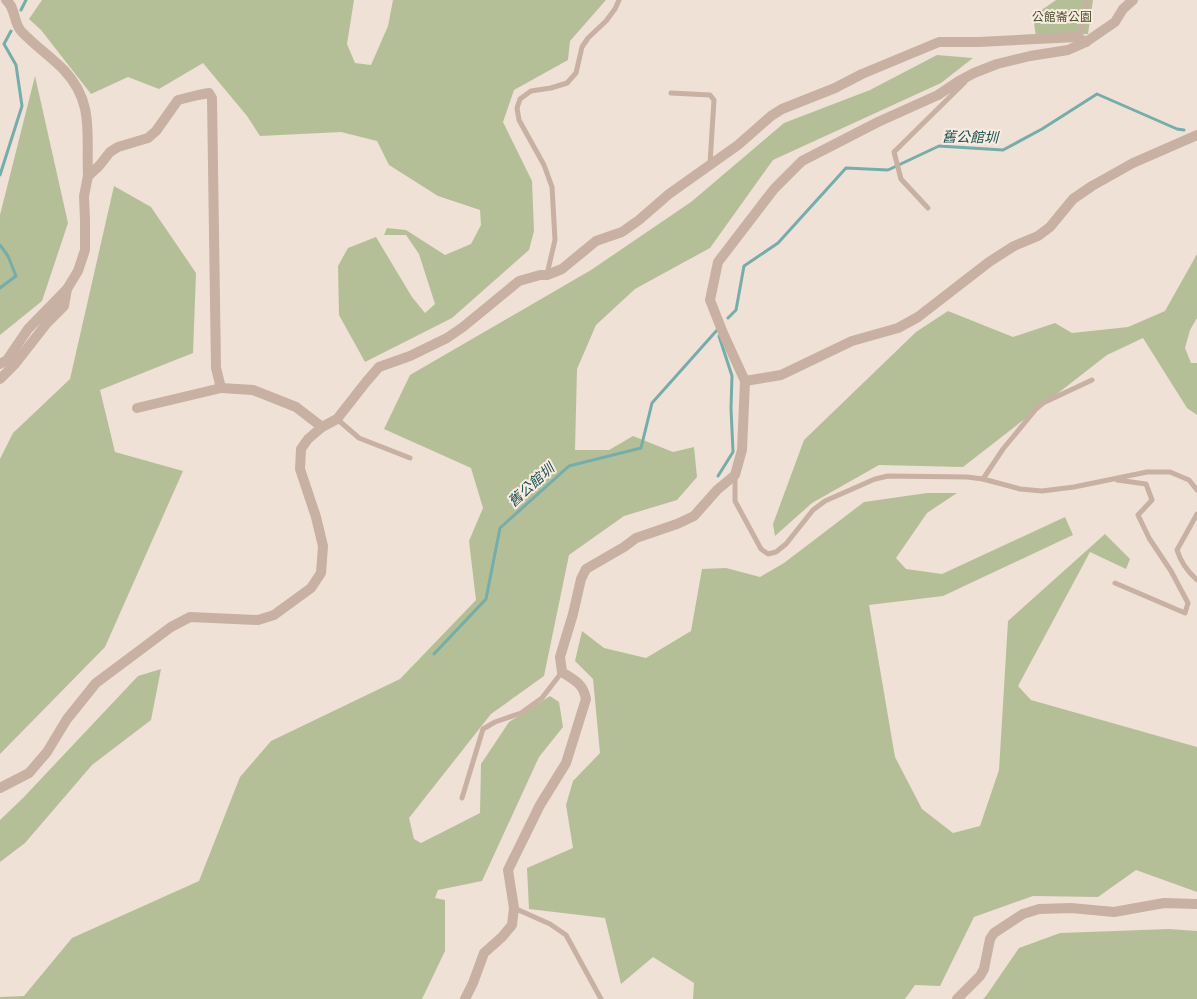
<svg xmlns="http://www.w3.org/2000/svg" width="1197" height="999" font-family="Inter,'Noto Sans TC',sans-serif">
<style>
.green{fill:#b5bf97}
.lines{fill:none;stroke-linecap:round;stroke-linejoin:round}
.stream{stroke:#75adaa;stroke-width:3}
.service{stroke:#c8b0a3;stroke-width:5}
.minor{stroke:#c8b0a3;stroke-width:10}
.labels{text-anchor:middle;stroke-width:4;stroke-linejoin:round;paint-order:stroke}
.park-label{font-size:12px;fill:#465029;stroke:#f8ece2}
.water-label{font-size:14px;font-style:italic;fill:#1b5351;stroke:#f8ece2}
</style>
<rect width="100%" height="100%" fill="#f0e1d6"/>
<!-- green -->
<g class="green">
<polygon points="42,0 354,0 347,44 355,63 371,65 388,26 393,0 606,0 570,41 568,60 514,90 503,122 532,181 534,231 529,250 452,318 365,362 339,315 338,266 348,248 376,237 412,297 425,313 435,304 419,254 406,235 384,235 387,228 406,230 445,255 471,244 481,225 480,210 438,196 389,165 377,141 341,132 260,136 247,116 203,63 159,89 128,77 91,94 41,30 29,19"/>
<polygon points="1056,0 1093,0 1088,34 1036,37 1033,16"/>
<polygon points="937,55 973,58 941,83 773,160 710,248 635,289 596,325 577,369 575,450 609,450 633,436 673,452 694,447 697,477 677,500 624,516 569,555 544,676 491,714 409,818 414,839 421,843 480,813 481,764 509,722 550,696 559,702 563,727 539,757 482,881 438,890 435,898 445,900 445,951 422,999 0,999 0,997 24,996 72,938 199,881 240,777 271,741 400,679 476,600 469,541 483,508 471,468 384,429 410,375 591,270 691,202 784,123 870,90"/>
<polygon points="35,76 68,223 42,301 0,335 0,215"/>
<polygon points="114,186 151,207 196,273 193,353 100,390 115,452 183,471 105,647 0,754 0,459 13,433 70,379"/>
<polygon points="1197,254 1197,318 1190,330 1185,348 1191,363 1197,363 1197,415 1187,408 1143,338 1107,355 963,467 879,465 812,503 775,536 773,524 804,440 916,332 948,311 1013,337 1055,323 1072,333 1128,327 1165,311"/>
<polygon points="927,493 957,493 927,513 896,558 906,569 942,574 1065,517 1073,535 943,596 869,605 895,757 922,809 953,833 980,826 999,770 1008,621 1105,534 1130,559 1126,569 1090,552 1018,686 1031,700 1197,747 1197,892 1136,870 1098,897 1033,896 974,917 940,986 915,985 905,999 693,999 694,983 653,957 621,984 605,918 529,909 527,868 573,848 566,805 573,781 600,753 593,679 575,661 582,631 604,648 646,658 691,631 702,569 726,568 760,577 784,563 864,502"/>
<polygon points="161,669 151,720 92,765 25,843 0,862 0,820 23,798 138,676"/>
<polygon points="1169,929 1197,931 1197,999 983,999 986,996 1019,948 1060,933"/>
</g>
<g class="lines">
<!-- stream -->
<g class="stream">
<polyline points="21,10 26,0"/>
<polyline points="0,175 22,106 16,65 4,44 11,31"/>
<polyline points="0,245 8,256 16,276 0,288"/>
<polyline points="728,318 736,310 744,266 778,243 846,168 888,170 939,146 1003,150 1042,129 1097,94 1177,129 1184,130"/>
<polyline points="718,476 733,452 731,408 732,376 719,336"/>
<polyline points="434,654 486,599 500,528 569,466 641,448 652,403 718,329"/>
</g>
<!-- service -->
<g class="service">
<polyline points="1078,37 1087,12 1087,0"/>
<polyline points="671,93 710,95 714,100 710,163"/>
<polyline points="928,208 901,179 894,152 965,82"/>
<polyline points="547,274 555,240 552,187 544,165 519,120 517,108 520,99 531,91 551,88 567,83 576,73 582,47 588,38 606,21 615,9 619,0"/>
<polyline points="337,419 359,438 410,458"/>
<polyline points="735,476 735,501 761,549 768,554 776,552 786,544 813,510 825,501 875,479 888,476 967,477 983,479 1020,489 1042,491 1074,487 1147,472 1170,472 1189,480 1197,490"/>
<polyline points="983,479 1003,449 1036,409 1043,403 1092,380"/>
<path d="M1197 514 1177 550C1181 563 1187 571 1197 580"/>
<polyline points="1115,583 1185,613 1188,603 1171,571 1149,538 1138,515 1152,500 1146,484 1117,480"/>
<polyline points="462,798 483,729 495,722 521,713 542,698 562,672"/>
<polyline points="514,908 550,924 566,935 601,999"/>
</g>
<!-- minor -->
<g class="minor">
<path d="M6 0C16 8 13 22 21 31 34 45 50 56 64 70 95 103 86 135 88 176L99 166 110 152 118 147 148 138 156 131 178 100 198 95 209 93 212 98 216 368 221 388 253 390 296 407 322 427"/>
<polyline points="0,364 7,360 28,329 67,289 78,271 85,250 85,220 84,196 88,176"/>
<polyline points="0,379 15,364 47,323 64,306 67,289"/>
<polyline points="745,381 781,375 852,341 898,328 918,317 989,262 1014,246 1038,236 1050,227 1073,199 1092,186 1133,163 1197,135"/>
<polyline points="137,408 221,388"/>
<polyline points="0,788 29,773 47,752 67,719 96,683 171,627 190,617 258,620 274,615 311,588 321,573 323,546 316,517 300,469 301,449 308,439 322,427 337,419 366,382 379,367 410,356 447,338 463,327 519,281 540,275 547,275 562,269 596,241 622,232 639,220 669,194 738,145 771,116 782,109 835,88 862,74 939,42 979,42 1077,37 1086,42"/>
<path d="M465 999 473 983 484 953 502 937 512 925 514 908 508 870 540 805 566 763 586 699C583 683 575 681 562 672L560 657 573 614 581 579 586 569 624 547 636 538 677 524 694 516 717 490 735 475 742 450 745 381 723 333 710 300 718 262 774 189 802 161 878 122 938 95 959 81 974 73 997 64 1030 56 1068 50 1086 42 1115 22 1123 9 1133 0"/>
<polyline points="957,999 980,976 984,969 990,939 994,933 1023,914 1039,909 1071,908 1114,912 1164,903 1197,904"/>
</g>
</g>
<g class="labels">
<!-- park labels -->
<g class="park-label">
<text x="1062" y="21">公館崙公園</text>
</g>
<!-- water labels -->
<g class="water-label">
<text transform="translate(970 137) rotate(1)" y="5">舊公館圳</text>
<text transform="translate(531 485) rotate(-42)" y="5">舊公館圳</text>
</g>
</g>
</svg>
